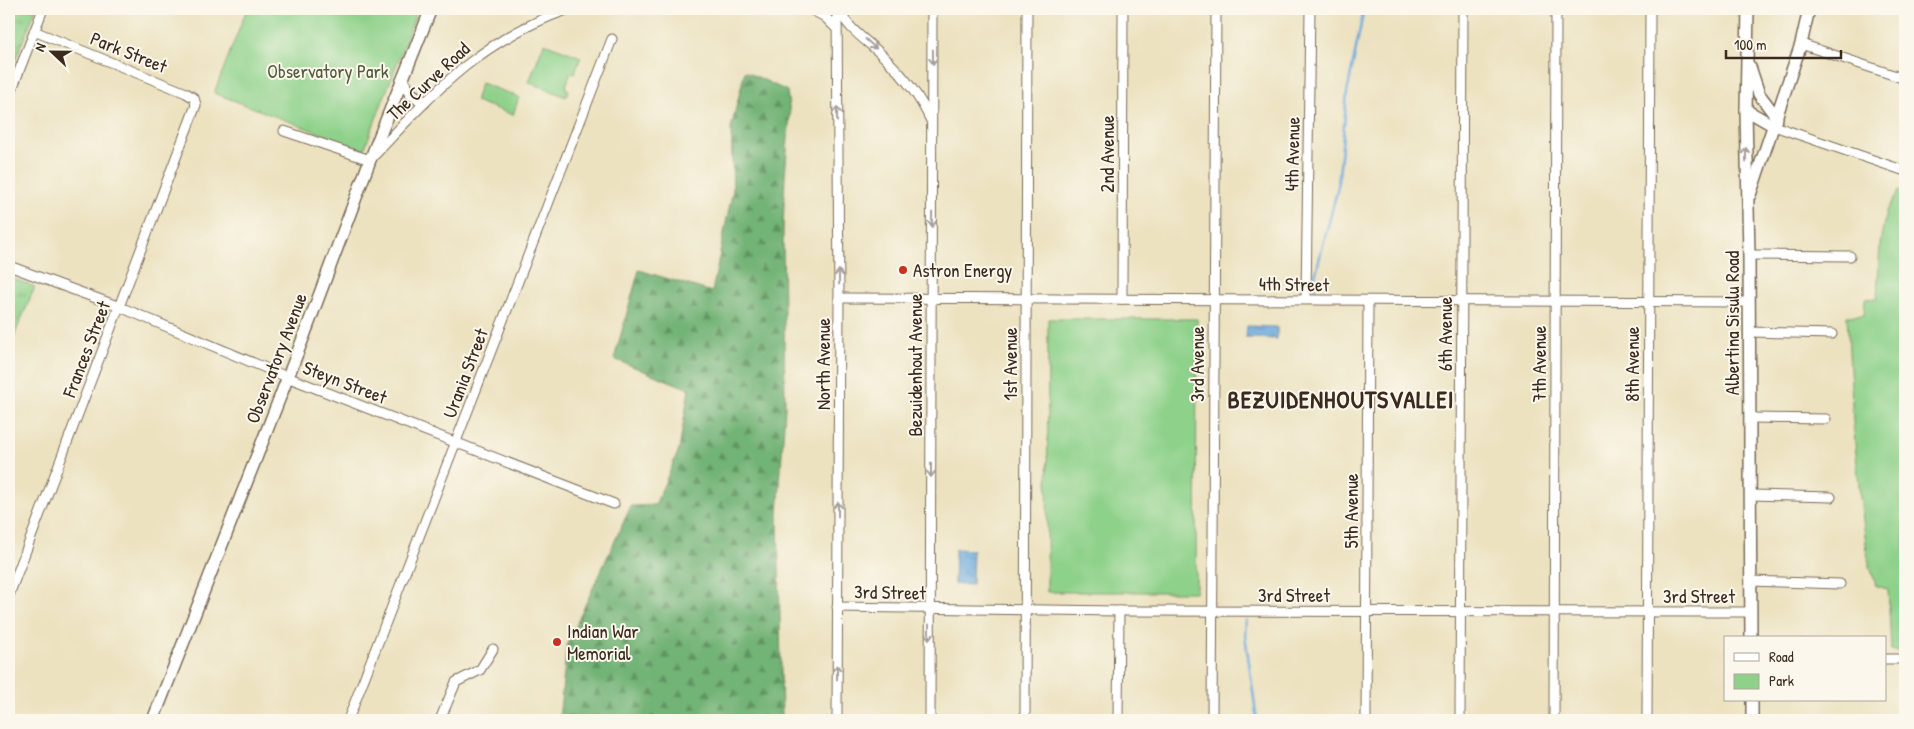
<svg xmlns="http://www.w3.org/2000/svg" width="1914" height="729" font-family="'Patrick Hand',sans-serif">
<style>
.grass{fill:url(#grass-tufts);stroke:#647e54}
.forest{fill:url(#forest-firs);stroke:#566e4a}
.park{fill:#8ed18a;stroke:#647e54}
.water{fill:url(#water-ripples);stroke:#53697d}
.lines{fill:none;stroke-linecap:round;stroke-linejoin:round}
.stream{stroke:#6ba8dc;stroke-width:2.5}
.minor-casing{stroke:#796a57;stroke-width:11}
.major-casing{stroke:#796a57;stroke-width:14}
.minor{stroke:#fff;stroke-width:9}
.major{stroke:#fff;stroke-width:11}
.oneway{stroke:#a79f9a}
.poi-dot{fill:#c8321e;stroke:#fbf7ec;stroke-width:2}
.labels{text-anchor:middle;stroke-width:4;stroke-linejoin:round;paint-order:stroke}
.street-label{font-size:19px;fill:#3b2a1e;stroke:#fbf7ec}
.park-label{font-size:19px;fill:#545c3e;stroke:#fbf7ec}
.poi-label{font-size:19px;fill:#3b2a1e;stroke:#fbf7ec;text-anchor:start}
.district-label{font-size:24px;font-weight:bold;letter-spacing:1px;fill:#3b2a1e;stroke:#fbf7ec}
</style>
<defs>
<pattern id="grass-tufts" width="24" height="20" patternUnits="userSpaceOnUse" patternTransform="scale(1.25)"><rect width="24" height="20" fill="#8ed18a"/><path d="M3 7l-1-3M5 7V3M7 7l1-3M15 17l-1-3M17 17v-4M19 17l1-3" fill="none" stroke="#75aa70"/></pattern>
<pattern id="forest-firs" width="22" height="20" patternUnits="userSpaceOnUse" patternTransform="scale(1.25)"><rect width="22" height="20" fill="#72b376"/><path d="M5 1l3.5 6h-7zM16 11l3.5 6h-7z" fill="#5f9260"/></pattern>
<pattern id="water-ripples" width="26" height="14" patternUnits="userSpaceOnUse" patternTransform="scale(1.25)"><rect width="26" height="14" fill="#6ba8dc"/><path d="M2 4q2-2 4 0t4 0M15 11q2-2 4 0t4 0" fill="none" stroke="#5989b2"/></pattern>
</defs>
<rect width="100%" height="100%" fill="#fbf7ec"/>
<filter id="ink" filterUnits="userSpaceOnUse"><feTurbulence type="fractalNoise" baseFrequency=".02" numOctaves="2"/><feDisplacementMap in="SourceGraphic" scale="10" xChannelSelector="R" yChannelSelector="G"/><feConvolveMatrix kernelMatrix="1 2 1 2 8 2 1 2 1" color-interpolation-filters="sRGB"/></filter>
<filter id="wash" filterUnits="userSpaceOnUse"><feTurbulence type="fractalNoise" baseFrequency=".0096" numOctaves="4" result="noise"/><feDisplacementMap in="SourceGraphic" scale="20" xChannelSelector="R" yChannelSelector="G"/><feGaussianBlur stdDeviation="1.12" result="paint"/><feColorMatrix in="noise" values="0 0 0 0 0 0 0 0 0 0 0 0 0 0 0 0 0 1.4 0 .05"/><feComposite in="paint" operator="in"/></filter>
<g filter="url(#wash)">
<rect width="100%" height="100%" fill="#ece2c0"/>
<!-- grass -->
<g class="grass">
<polygon points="9,9 36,9 9,76"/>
<polygon points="9,277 35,287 9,348"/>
</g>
<!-- forest -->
<polygon class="forest" points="745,71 787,91 790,114 785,176 783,230 785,408 778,515 782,720 559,720 567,644 631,506 655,505 679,450 689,389 614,359 639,270 712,292 733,189 731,128"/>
<!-- park -->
<g class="park">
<polygon points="247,9 418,9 364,150 214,93"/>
<polygon points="544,43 581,57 574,74 571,73 565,88 569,90 566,97 529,82"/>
<polygon points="481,83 519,97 513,115 475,101"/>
<polygon points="1899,191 1905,192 1905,652 1891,650 1888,589 1876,586 1868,559 1860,497 1853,421 1847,316 1864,315 1865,299 1877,298 1880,244 1886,211"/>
<polygon points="1048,319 1197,319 1196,592 1047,592"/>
</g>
<!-- water -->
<g class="water">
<polygon points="1247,326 1277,327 1277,339 1246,338"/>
<polygon points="955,549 973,550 972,585 954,584"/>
</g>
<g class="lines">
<!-- stream -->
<g class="stream">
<polyline points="1315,290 1315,276 1338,187 1347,93 1364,9"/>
<polyline points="1246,620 1245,635 1257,720"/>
</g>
</g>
</g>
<g filter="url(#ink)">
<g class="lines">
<defs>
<g id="minor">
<polyline points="810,9 825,17 836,28"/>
<polyline points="837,9 839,298 837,720"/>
<path d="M839 9C847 30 871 43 886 59 905 77 920 97 931 121"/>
<polyline points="1801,44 1905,79"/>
<polyline points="9,97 43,9"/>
<polyline points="1774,126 1905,171"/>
<path d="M284 131 370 160C433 93 479 40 569 9"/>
<polyline points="1749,255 1850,256"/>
<polyline points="9,266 120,307 287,377 614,504"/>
<polyline points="839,298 1748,302"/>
<polyline points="1122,299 1123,9"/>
<polyline points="1306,299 1310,9"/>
<polyline points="1749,332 1832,334"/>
<polyline points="1750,418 1826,419"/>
<polyline points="1751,495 1831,497"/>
<polyline points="1751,581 1840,584"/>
<polyline points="9,595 196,105 194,98 186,93 34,31"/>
<polyline points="837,607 1119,611 1751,612"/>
<polyline points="1885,659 1897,659"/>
<polyline points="348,720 612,39"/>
<polyline points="440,720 456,682 480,670 493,649"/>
<polyline points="930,720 932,9"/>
<polyline points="1025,720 1027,9"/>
<polyline points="1118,720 1119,611"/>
<polyline points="1212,720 1216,9"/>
<polyline points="1366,720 1368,301"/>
<polyline points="1460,720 1463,9"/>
<polyline points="1554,720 1556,9"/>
<polyline points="1647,720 1650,9"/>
</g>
<g id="major">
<polyline points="1748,9 1746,110 1749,255 1751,638"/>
<polyline points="1750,67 1759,94 1777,118"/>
<polyline points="402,81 411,94 424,102"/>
<polyline points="1746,110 1774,126"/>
<polyline points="1750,195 1801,44 1809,9"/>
<polyline points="1752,700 1752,720"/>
<polyline points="153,720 304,336 370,160 431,9"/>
</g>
</defs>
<!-- minor casing -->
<use href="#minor" class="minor-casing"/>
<!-- major casing -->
<use href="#major" class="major-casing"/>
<!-- minor -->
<use href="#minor" class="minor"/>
<!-- major -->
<use href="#major" class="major"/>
</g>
<!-- one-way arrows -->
<defs><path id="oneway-shaft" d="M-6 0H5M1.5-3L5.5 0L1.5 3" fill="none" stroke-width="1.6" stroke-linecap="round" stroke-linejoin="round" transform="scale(1.25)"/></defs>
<g class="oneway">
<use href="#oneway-shaft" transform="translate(871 44) rotate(42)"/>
<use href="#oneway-shaft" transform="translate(933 57) rotate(89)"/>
<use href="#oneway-shaft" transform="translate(837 114) rotate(-91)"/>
<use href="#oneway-shaft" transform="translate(1746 155) rotate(-91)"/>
<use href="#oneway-shaft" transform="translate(932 220) rotate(91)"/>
<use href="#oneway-shaft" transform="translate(839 277) rotate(-91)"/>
<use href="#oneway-shaft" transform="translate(931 470) rotate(90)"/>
<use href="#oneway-shaft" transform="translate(838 509) rotate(-90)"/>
<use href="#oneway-shaft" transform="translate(929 632) rotate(90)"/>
<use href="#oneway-shaft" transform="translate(837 672) rotate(-90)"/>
</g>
</g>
<!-- markers -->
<g class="poi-dot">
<circle cx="903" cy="270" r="5"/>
<circle cx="557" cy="642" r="5"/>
</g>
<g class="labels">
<!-- street labels -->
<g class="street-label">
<text transform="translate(129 52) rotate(22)" y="7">Park Street</text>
<text transform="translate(428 81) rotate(-43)" y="7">The Curve Road</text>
<text transform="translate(1107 154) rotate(-90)" y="7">2nd Avenue</text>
<text transform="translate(1292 154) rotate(-89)" y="7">4th Avenue</text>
<text transform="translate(1294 284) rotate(1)" y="7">4th Street</text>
<text transform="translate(1732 323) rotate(-90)" y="7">Albertina Sisulu Road</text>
<text transform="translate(1445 334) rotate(-90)" y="7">6th Avenue</text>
<text transform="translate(86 349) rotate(-69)" y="7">Frances Street</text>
<text transform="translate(276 358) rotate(-69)" y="7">Observatory Avenue</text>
<text transform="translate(823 364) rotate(-90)" y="7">North Avenue</text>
<text transform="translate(1010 364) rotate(-90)" y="7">1st Avenue</text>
<text transform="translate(1197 364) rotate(-90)" y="7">3rd Avenue</text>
<text transform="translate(1539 364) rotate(-90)" y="7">7th Avenue</text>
<text transform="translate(1632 364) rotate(-90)" y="7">8th Avenue</text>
<text transform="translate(915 365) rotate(-90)" y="7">Bezuidenhout Avenue</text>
<text transform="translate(465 373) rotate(-69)" y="7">Urania Street</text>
<text transform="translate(345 382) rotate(21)" y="7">Steyn Street</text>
<text transform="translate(1351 511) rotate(-90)" y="7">5th Avenue</text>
<text transform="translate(890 592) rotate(1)" y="7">3rd Street</text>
<text x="1294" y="602">3rd Street</text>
<text x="1699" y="603">3rd Street</text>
</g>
<!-- park labels -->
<g class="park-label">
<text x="328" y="78">Observatory Park</text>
</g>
<!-- poi labels -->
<g class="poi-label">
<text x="913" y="277">Astron Energy</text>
<text x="567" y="638">Indian War<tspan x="567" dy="22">Memorial</tspan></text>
</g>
<!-- district labels -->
<g class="district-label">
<text x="1341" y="408">BEZUIDENHOUTSVALLEI</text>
</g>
</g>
<!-- margin -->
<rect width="1914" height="729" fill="none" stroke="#fbf7ec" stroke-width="30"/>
<!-- legend -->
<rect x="1724" y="636" width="162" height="65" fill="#fbf7ec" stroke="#aea59a"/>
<rect x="1734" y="653" width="25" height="8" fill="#ffffff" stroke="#aea59a"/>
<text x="1769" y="662" font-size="15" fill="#3b2a1e">Road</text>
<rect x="1734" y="674" width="25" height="15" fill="#8ed18a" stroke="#aea59a"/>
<text x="1769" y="686" font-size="15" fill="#3b2a1e">Park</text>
<!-- north arrow -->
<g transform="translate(52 52) rotate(292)" stroke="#fbf7ec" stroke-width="4" paint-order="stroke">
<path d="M0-4L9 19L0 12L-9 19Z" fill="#3b2a1e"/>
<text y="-8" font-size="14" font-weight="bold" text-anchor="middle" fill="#3b2a1e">N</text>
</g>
<!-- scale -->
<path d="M1726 50v8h115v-8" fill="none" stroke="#3b2a1e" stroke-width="2.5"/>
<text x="1734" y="50" font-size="15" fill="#3b2a1e" stroke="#fbf7ec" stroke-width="4" paint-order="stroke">100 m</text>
</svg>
